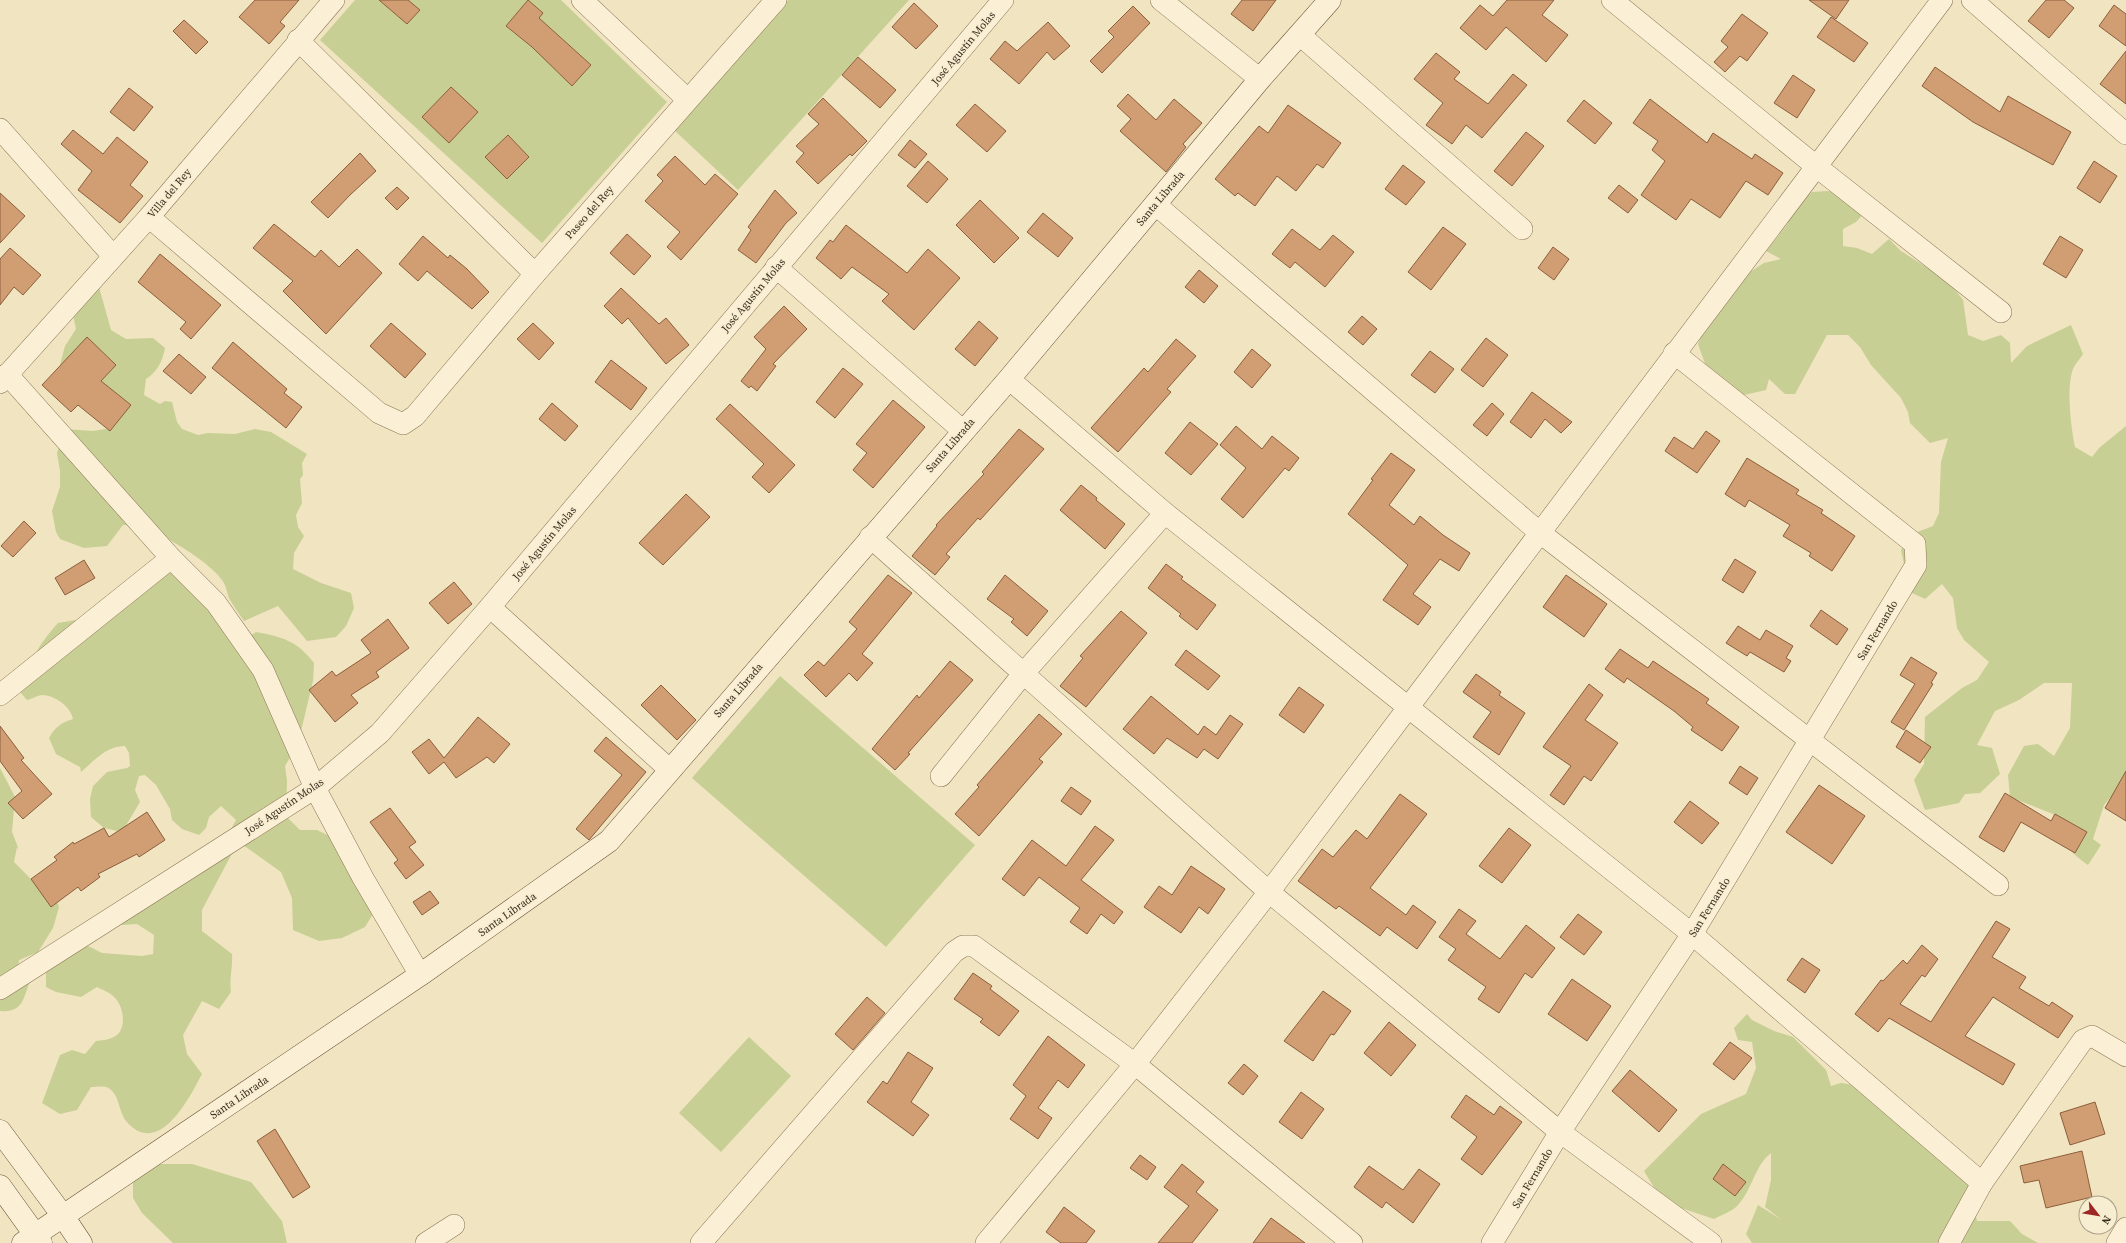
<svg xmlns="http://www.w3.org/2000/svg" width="2126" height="1243" font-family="'Source Serif 4',serif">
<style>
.green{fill:#c7cf94}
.building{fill:#d19e74;stroke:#8c5e3c}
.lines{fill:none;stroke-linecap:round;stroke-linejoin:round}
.street-casing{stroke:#8b7457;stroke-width:22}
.secondary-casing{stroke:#6d553b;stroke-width:23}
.street{stroke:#fbf0d5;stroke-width:21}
.secondary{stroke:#fbf0d5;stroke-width:22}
.labels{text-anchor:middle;stroke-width:3.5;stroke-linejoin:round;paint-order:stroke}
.street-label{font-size:11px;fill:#3a2c1d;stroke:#f7edd1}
</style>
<rect width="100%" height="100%" fill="#f0e4c1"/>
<!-- green -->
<g class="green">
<polygon points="355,0 561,0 667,102 542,243 320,40"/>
<polygon points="788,0 909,0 738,190 673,129"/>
<path d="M1828 191 1852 196 1866 211 1856 222 1843 229V246L1857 248 1872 254 1889 239 1901 251 1948 281 1963 300 1968 335 1983 341 2001 335 2010 343 2011 363 2027 346 2071 325 2083 354C2080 359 2075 364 2073 369 2066 387 2071 429 2075 447L2092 457 2099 448 2126 426V779L2104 805 2093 839 2101 845 2088 865C2067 850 2059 840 2053 814L2010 797 2008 775 2024 746 2038 744 2054 756 2070 728 2072 683H2044L2019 700 1995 711 1977 745 1992 748 2000 774 1980 793 1965 794 1959 803 1925 810 1914 780 1924 764 1925 717 1962 688 1977 680 1989 662 1964 640 1957 628 1953 598 1942 584 1925 599 1910 592 1901 550 1912 534 1933 526 1939 513 1941 462 1948 438 1930 443 1910 423 1908 412 1901 398 1871 365 1860 347 1848 335H1827L1795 394H1785L1769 379 1766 390 1727 399 1708 372 1698 344 1710 314 1736 281 1764 263 1781 259 1766 251 1787 225 1793 208 1812 192Z"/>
<path d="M99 287 111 330 126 339 153 338 165 348C162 362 158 371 146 379L144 395 160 404 165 401 172 402 177 422 182 429 198 435 208 433 235 434 255 429 271 432 307 454 302 463 303 475 300 479 302 503 296 515 298 527 304 536 294 553 293 569 321 583 351 593 354 608 346 626 336 637 307 641 278 606 244 621C239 613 233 606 229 598 227 592 226 585 222 580 207 559 149 523 123 525L107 546 84 548 60 539 56 532 52 511 60 487V471L57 453 65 429 93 431 112 428 59 369 65 346 76 329 72 310Z"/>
<path d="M173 567 246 639 256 632C283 637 297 641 314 663L313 681 301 731 294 751 285 766 287 781 286 816 300 830H317L346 844 376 909 365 927 342 938 319 941 293 930 292 898 281 872 246 847 237 844 202 910V931L232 954C233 967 229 978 231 992L219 1009 202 1001 183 1035 187 1054 202 1074C189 1099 158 1159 126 1121 118 1111 120 1092 106 1087 102 1086 95 1087 91 1087L77 1110 60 1114 42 1103 60 1055 72 1050 85 1054 96 1041C103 1040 113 1040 119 1033 126 1024 123 1006 115 998 111 993 103 990 97 987L81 997 56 992 46 987V973L58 951 88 946 102 953 142 956 153 954 154 935 137 924 122 925 112 918 224 842 236 820 221 806 209 817 206 828 199 835 182 829 172 820 170 809 156 785 145 775 139 776 135 790 140 802 122 832 104 828 91 817 90 799 93 786 107 772 127 768 130 766 129 753 125 746C106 746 95 760 81 772L80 767 56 754 49 738C55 727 61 723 73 719 71 707 55 695 42 695 38 695 32 699 27 700L21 693C30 661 36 648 58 623L82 619Z"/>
<polygon points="780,676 975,845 886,947 692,778"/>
<path d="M0 768 15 797 12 832 19 850 17 847 14 862 32 880 56 898 59 907 53 928 38 952 19 960 18 970 30 981C23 999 23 1013 0 1011Z"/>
<path d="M1747 1014 1752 1020 1774 1031 1793 1037 1826 1070 1831 1086 1841 1083 1861 1086 1967 1175 1977 1221H2010L2022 1234 2038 1243H1752L1746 1234 1758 1205 1782 1220 1765 1207 1771 1180V1153C1755 1165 1752 1190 1738 1205 1733 1211 1721 1215 1714 1219L1681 1208 1658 1194 1644 1171 1701 1114 1746 1094 1756 1068 1752 1042 1738 1040 1734 1028Z"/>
<polygon points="749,1037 791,1076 721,1152 679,1113"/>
<polygon points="159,1164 192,1164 251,1182 282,1221 287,1243 173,1243 142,1213 133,1198 133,1182"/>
</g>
<!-- building -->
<g class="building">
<polygon points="255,0 299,0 280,22 285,26 269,44 239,17"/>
<polygon points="379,0 408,0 420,10 407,24"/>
<polygon points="528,0 543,13 539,18 591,65 572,86 532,47 506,26"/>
<polygon points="1242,0 1276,0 1253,31 1231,14"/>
<polygon points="1507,0 1554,0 1542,15 1568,35 1546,62 1506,27 1486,50 1460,28 1480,5 1493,16"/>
<polygon points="1809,0 1849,0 1836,19"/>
<polygon points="2046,0 2064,0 2074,8 2049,38 2028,21"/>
<polygon points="914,3 938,26 916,49 892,27"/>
<polygon points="2114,5 2126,14 2126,46 2099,26"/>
<polygon points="1133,6 1150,23 1102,73 1090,61 1114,37 1108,31"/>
<polygon points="1742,14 1768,33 1747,61 1740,56 1725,72 1714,62 1728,47 1721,41"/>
<polygon points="1831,17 1868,43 1854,62 1817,37"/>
<polygon points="184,20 208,42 196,54 173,31"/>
<polygon points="1048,22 1070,46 1054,60 1047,52 1019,84 990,59 1005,41 1017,51"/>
<polygon points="2126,51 2126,104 2100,84"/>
<polygon points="1436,53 1460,72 1454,79 1488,104 1513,74 1527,85 1482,138 1466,125 1452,144 1426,125 1443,103 1414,79"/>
<polygon points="858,57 896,90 880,108 842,75"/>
<polygon points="1935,67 2000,112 2008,96 2071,132 2053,165 1973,122 1922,86"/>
<polygon points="1793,75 1815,90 1797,118 1774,103"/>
<polygon points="451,87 478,112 449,143 422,117"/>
<polygon points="129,88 153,107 134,131 110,112"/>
<polygon points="1128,94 1156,120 1174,99 1202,123 1183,144 1186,147 1166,172 1120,131 1131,119 1117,106"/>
<polygon points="823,98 867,141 852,156 850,154 818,184 796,162 804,153 796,146 819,124 808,114"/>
<polygon points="1650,99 1707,143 1713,133 1752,159 1755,154 1783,173 1768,195 1746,181 1720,218 1691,199 1676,220 1641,195 1665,161 1652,150 1658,141 1633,123"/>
<polygon points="1584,100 1612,123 1595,144 1567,121"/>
<polygon points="975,104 1006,131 987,152 956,125"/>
<polygon points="1288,105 1341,143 1323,168 1317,164 1296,191 1277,176 1255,206 1238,193 1235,196 1215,179 1259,126 1268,133"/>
<polygon points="73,130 103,154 117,137 148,162 130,185 143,196 120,223 78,190 92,171 61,144"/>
<polygon points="1526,132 1544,146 1512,186 1494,171"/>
<polygon points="508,135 529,157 507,179 485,157"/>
<polygon points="910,140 927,154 915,168 898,155"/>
<polygon points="360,153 376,171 350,195 328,218 311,202"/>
<polygon points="675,156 705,185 715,174 738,194 681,260 667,247 680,232 645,201 663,181 657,175"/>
<polygon points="928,161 948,179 927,203 907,186"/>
<polygon points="2094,161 2117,176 2100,203 2077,188"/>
<polygon points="1403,165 1425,182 1406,205 1385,189"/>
<polygon points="1619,185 1638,200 1628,213 1608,198"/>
<polygon points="397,187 409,198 397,210 385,198"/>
<polygon points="775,190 797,213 786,223 756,263 738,250 751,230 748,227"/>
<polygon points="0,193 25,216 0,243"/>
<polygon points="980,200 1019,238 994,263 956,225"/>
<polygon points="1043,213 1073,238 1058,257 1027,232"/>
<polygon points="274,224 315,257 321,250 339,267 357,249 382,273 326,334 283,291 293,281 253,248"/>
<polygon points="846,225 907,273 928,249 960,278 914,330 882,301 889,294 852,267 841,279 816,258 830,240 833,242"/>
<polygon points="1443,227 1466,244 1431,290 1408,272"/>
<polygon points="1292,229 1320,250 1333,235 1354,252 1325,287 1295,262 1290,268 1272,254"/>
<polygon points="627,234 651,256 634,275 610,253"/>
<polygon points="423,236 448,258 450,255 467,269 489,292 472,309 427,271 418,281 399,264"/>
<polygon points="2060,236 2083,250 2066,278 2043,264"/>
<polygon points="1553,247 1569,259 1554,280 1538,268"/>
<polygon points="10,248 41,275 23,295 14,287 0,305 0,259"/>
<polygon points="160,254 221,305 191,339 180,329 186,322 138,282"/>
<polygon points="1199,270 1218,286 1204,303 1185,287"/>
<polygon points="621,288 659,324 666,318 689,345 666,364 628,318 622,324 604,306"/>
<polygon points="784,306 807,329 773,364 776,366 757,391 751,386 749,388 741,381 766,349 754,337"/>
<polygon points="1362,316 1377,329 1363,345 1348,332"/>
<polygon points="979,321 998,338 975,366 955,349"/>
<polygon points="391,323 426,354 405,378 370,346"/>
<polygon points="533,323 554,343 539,360 517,339"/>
<polygon points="87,337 116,365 101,381 131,405 110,431 78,405 71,412 42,385"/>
<polygon points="1486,338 1508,355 1483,387 1461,370"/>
<polygon points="1176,339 1196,356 1167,389 1171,392 1118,452 1091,428 1144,368 1148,372"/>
<polygon points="233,342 287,389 284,393 302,407 286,428 212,368"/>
<polygon points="1252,349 1271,365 1252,388 1234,372"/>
<polygon points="1430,351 1454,369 1435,393 1411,375"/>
<polygon points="179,354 206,377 191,394 163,371"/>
<polygon points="611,360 647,388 631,410 595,382"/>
<polygon points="843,368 863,384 835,418 816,402"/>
<polygon points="1532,392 1572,422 1561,433 1545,419 1531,438 1510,422"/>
<polygon points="893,400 925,427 873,488 853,470 867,453 856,444"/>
<polygon points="552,403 578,426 565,441 539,419"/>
<polygon points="1492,403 1504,414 1487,436 1473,425"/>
<polygon points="730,404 795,465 769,493 752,477 764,464 716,419"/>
<polygon points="1190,422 1218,444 1191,475 1165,453"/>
<polygon points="1236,426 1262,449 1272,436 1299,458 1289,471 1285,468 1243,518 1221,499 1246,468 1220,445"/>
<polygon points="1019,429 1044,449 990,509 980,520 978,518 946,554 950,557 935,575 912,556 937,526 936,525 984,474 982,472"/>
<polygon points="1706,431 1720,441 1697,473 1665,451 1674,437 1693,449"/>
<polygon points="1391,453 1415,470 1389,505 1414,525 1420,516 1443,535 1470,553 1459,571 1440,559 1413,594 1431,607 1418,625 1383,600 1408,565 1348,514 1373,480 1371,479"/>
<polygon points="1747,458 1799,490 1796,494 1823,510 1821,513 1855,536 1832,571 1809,556 1811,553 1783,536 1790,525 1749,500 1745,507 1725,494"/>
<polygon points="1081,485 1097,498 1096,500 1125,524 1105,549 1060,510"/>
<polygon points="686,494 710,517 663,565 639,543"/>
<polygon points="24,521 36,533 13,557 1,546"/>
<polygon points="1735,559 1756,572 1743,593 1722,580"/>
<polygon points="84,560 95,578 65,595 55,578"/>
<polygon points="1166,564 1183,577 1181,579 1216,605 1197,630 1179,616 1181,614 1148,588"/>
<polygon points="888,575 912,593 862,654 873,663 857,681 849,673 826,697 804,675 818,661 824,666 857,629 849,622"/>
<polygon points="1005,575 1048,611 1027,636 1011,622 1014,619 987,599"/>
<polygon points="1566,575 1607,604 1584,637 1543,607"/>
<polygon points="454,582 472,604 448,624 429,603"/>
<polygon points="1821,610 1848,629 1837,645 1810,626"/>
<polygon points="1121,611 1147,633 1086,707 1060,686 1083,658 1080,656"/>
<polygon points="388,619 409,648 376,672 379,677 351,695 358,703 335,722 309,690 332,671 336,676 371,653 361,640"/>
<polygon points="1738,626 1760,640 1766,630 1793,646 1786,658 1791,661 1784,672 1750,652 1747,656 1726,643"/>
<polygon points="1620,649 1648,668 1653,661 1709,699 1706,703 1739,727 1722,751 1691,730 1693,727 1674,711 1627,678 1624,683 1605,669"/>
<polygon points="1186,650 1220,676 1208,690 1175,665"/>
<polygon points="1911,657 1937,673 1931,683 1933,684 1904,730 1891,722 1915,684 1900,675"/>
<polygon points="950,661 973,680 908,753 910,754 895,770 872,749 917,695 919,698"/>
<polygon points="1476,674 1501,692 1499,695 1525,713 1499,755 1473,737 1491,712 1463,692"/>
<polygon points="1589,684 1603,695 1585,720 1618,743 1591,781 1584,776 1564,805 1550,795 1571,766 1543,747"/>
<polygon points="661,685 696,720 677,740 641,705"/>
<polygon points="1299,687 1324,705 1304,733 1279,715"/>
<polygon points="1151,696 1198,735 1204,726 1216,735 1230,715 1243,724 1218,759 1204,749 1197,758 1167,738 1154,754 1123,729"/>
<polygon points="1039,714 1062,734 1039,759 1043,762 979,836 955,814 979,787 977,785"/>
<polygon points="478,717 510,744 494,763 487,757 456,778 444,762 429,774 412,752 429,739 444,758"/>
<polygon points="0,726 24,758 21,760 52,794 23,819 8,803 22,791 0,761"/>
<polygon points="1906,730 1931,747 1920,763 1896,747"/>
<polygon points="606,737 646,772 589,840 576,829 622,775 594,751"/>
<polygon points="1740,766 1758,778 1747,795 1729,783"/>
<polygon points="2126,771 2126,821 2105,808"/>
<polygon points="1819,785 1865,816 1832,864 1786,832"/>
<polygon points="1071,787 1091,801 1081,815 1061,801"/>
<polygon points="2005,793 2051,821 2055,814 2087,832 2075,853 2021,822 2004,852 1979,837"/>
<polygon points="1400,794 1427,814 1370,888 1406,915 1413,905 1436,922 1417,949 1387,927 1380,936 1339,906 1336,909 1298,881 1322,849 1333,857 1356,830 1367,839"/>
<polygon points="1690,801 1719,823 1702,844 1674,822"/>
<polygon points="390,808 416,842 409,847 424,865 406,879 394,863 398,860 370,822"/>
<polygon points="147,812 165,840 139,857 137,854 98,874 100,877 81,891 78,887 51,907 31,879 57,860 54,857 73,842 74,844 104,828 109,837"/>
<polygon points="1095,826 1114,840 1081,880 1123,912 1114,924 1101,914 1087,934 1070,922 1080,908 1039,877 1024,896 1002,879 1032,840 1066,866"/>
<polygon points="1509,828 1531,845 1502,883 1479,866"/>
<polygon points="1191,866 1225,889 1208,914 1199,907 1181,933 1144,907 1159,886 1172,895"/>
<polygon points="430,891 439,903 422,915 413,902"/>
<polygon points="1459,909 1476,921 1466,934 1500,959 1526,925 1555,948 1532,978 1525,973 1499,1013 1478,999 1486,987 1448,960 1456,949 1439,937"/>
<polygon points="1578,914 1602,932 1584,955 1560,937"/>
<polygon points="1996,921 2010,929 1992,957 2026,977 2019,988 2049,1006 2052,1002 2073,1016 2058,1038 1993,997 1965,1036 2015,1064 2003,1085 1889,1018 1878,1032 1855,1014 1881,980 1883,981 1903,960 1907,964 1922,945 1938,959 1925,977 1922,975 1900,1004 1931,1022"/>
<polygon points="1802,958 1820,970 1805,993 1787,980"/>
<polygon points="973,973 992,986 990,989 1019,1011 999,1036 980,1022 983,1019 954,999"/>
<polygon points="1572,979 1611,1006 1587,1041 1548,1014"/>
<polygon points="1323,991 1351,1011 1334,1035 1331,1034 1313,1061 1284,1041"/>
<polygon points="867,997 885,1013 853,1050 835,1034"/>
<polygon points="1389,1022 1416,1045 1391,1076 1364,1053"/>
<polygon points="1048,1036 1085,1065 1068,1088 1058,1080 1038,1108 1052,1118 1038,1139 1010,1119 1026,1096 1013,1085"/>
<polygon points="1730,1042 1752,1058 1734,1080 1713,1064"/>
<polygon points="908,1052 933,1068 911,1102 929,1115 913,1136 867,1102 883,1081 887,1084"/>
<polygon points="1244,1064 1258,1076 1243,1095 1228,1083"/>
<polygon points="1630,1070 1677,1110 1659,1132 1612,1091"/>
<polygon points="1301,1092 1324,1109 1302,1139 1279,1122"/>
<polygon points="1466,1095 1494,1115 1500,1106 1522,1122 1482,1175 1461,1159 1477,1137 1451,1117"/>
<polygon points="2095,1102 2105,1134 2070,1145 2060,1113"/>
<polygon points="275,1129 310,1187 293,1198 257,1141"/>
<polygon points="2082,1151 2092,1197 2046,1208 2039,1180 2024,1183 2020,1166"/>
<polygon points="1140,1155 1156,1167 1147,1180 1130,1168"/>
<polygon points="1182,1164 1204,1182 1196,1192 1218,1210 1192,1243 1158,1243 1189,1206 1164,1187"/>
<polygon points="1723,1164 1746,1182 1735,1196 1713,1179"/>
<polygon points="1369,1166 1403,1190 1419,1169 1440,1184 1413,1223 1386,1202 1382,1208 1354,1187"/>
<polygon points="1064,1207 1095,1231 1086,1243 1061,1243 1046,1232"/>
<polygon points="1271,1218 1305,1243 1253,1243"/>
</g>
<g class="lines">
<defs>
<g id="street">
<polyline points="582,0 687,99"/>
<polyline points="1161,0 1260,79"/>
<polyline points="1612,0 1817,167 2001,312"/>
<polyline points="1972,0 2126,134"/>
<polyline points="1300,35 1522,229"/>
<polyline points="298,40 535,274"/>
<polyline points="0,129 113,256"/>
<polyline points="1155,204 1539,532 1998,885"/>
<polyline points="149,217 379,413 403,424 415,416 535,274 776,0"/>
<polyline points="776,267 963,431"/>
<polyline points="7,374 171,558 216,603 263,670 315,788 363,878 420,975"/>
<polyline points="1009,379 1165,513 1692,934 1982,1183"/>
<polyline points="0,383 149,217 334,0"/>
<polyline points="870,537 1269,892 1560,1132 1711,1243"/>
<polyline points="490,607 670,770"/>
<polyline points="0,695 171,558"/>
<polyline points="941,776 1023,674 1165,513"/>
<polyline points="0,989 315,788 380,733 490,607 1003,0"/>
<polyline points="426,1243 454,1225"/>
<polyline points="701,1243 954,952 963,946 974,946 1135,1064 1352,1243"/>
<polyline points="986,1243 1135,1064 1269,892 1942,0"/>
<polyline points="1492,1243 1560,1132 1692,934 1916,565 1915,544 1674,353"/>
<polyline points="1949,1243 1982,1183 2083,1040 2092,1036 2126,1056"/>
<polyline points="2117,1243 2126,1228"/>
</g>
<g id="secondary">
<polyline points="0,1131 63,1216 81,1243"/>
<polyline points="0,1186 41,1243"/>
<polyline points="23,1243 420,975 609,841 1009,379 1260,79 1330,0"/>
</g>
</defs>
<!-- street casing -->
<use href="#street" class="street-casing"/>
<!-- secondary casing -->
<use href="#secondary" class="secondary-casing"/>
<!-- street -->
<use href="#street" class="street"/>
<!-- secondary -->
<use href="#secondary" class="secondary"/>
</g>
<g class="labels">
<!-- street labels -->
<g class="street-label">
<text transform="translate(963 48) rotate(-50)" y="4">José Agustín Molas</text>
<text transform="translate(169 193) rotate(-50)" y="4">Villa del Rey</text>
<text transform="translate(1160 198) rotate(-50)" y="4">Santa Librada</text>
<text transform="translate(589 212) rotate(-49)" y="4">Paseo del Rey</text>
<text transform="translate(753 295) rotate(-50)" y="4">José Agustín Molas</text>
<text transform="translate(950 445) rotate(-49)" y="4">Santa Librada</text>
<text transform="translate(544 543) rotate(-50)" y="4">José Agustín Molas</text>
<text transform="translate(1877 630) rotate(-59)" y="4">San Fernando</text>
<text transform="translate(738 690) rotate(-49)" y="4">Santa Librada</text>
<text transform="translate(284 806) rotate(-34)" y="4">José Agustín Molas</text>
<text transform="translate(1709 907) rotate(-58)" y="4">San Fernando</text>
<text transform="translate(507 914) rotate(-35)" y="4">Santa Librada</text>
<text transform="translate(239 1097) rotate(-34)" y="4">Santa Librada</text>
<text transform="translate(1532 1178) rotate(-59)" y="4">San Fernando</text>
</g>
</g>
<!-- north arrow -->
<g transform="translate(2098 1215) rotate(121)"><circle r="19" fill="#f7edd1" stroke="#aba089"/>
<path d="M0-3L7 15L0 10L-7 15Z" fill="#9e2624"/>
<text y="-6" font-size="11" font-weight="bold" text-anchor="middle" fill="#3a2c1d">N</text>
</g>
</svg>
